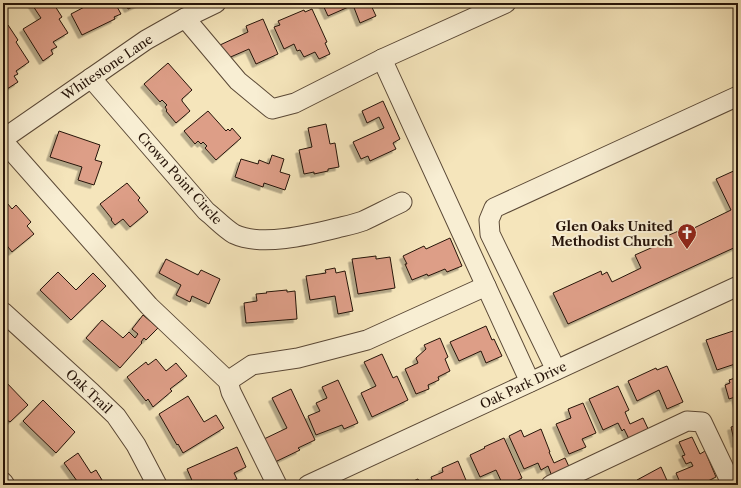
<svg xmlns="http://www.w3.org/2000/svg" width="741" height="488" font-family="'Libre Caslon Text',serif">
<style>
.building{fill:#dd9e87;stroke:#261409;filter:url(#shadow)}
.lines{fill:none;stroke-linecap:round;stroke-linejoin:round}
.minor-casing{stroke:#5a4836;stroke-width:21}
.minor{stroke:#f8eed3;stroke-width:19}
.labels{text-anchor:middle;stroke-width:4;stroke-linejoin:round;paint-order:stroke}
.street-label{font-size:13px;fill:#261409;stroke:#f8eed3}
.poi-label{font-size:13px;font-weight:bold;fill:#261409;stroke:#f8eed3;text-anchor:end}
</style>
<defs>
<filter id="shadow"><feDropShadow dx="-3.5" dy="3.5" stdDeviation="0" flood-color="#0004"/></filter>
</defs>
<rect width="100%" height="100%" fill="#f5e5bb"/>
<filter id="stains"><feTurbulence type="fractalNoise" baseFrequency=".005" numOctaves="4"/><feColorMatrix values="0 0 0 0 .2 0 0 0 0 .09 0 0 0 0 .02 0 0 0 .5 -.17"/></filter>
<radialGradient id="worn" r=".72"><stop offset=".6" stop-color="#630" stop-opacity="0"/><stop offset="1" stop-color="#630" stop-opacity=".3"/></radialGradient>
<!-- building -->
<g class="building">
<polygon points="31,3 53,3 62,17 59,19 68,33 53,42 57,47 51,50 53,54 43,61 23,29 41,18"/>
<polygon points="92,3 115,3 121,14 114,17 115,19 82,35 71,14"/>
<polygon points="125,3 141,3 128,9"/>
<polygon points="322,3 370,3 376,16 360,23 353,5 328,16"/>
<polygon points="312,9 327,42 325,43 330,54 319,59 315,52 304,57 300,50 297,51 294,44 284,49 274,27 280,25 278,21 304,10 305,12"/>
<polygon points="263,19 278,54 256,64 249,49 226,59 220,45 248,32 246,26"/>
<polygon points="8,25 18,40 16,42 29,62 16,71 18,74 14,76 18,82 7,89 3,83 3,28"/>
<polygon points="168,63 192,90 182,99 182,101 190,111 176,123 166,111 167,110 165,107 167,105 162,100 160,102 144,84"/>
<polygon points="383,101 400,139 393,143 396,149 370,161 368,156 361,159 353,142 384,128 379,117 367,123 362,111"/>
<polygon points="208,111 226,131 228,129 230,131 232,128 241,138 216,160 205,148 207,146 203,142 201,144 198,141 195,144 184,131"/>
<polygon points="326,124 330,144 335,143 339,167 328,169 328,171 314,174 314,172 304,174 299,150 312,147 308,128"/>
<polygon points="59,131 100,145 95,160 102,162 94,185 78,180 82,167 50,157"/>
<polygon points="272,155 284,159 280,172 290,175 285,190 264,183 263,187 235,177 241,159 258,164 259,160 269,164"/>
<polygon points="738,169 738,246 568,324 553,293 601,271 602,275 607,272 612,282 641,268 635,255 669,240 667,236 690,226 692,229 731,210 716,179"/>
<polygon points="127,183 140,198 138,200 148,212 130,227 123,219 115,225 111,220 112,219 100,204"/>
<polygon points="3,198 12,209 16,205 31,222 27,226 34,234 12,252 5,243 3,245"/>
<polygon points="450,238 462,266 447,272 445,269 428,276 427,274 412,280 405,264 407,264 403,256 424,246 426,249"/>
<polygon points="376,256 376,259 390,257 395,288 358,294 352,259"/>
<polygon points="166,259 198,275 201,270 220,279 209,304 192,296 190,302 176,295 181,285 159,273"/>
<polygon points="335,268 336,273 345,271 353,311 338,314 335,296 310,300 306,276 326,273 325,270"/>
<polygon points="58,272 76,290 93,273 106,286 71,320 40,290"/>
<polygon points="287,290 287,292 295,291 297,319 246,323 244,303 257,301 256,294 267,293 266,292"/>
<polygon points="143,315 158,328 146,340 144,338 141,342 142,343 120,368 86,338 102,320 123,338 129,332 135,338 138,334 132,329"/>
<polygon points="486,326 492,340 494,339 502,356 486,363 481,351 459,361 450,342"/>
<polygon points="733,331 738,345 738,363 717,370 706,340"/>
<polygon points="440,338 448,357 445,359 450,371 438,377 439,380 428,385 429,389 416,394 405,369 418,363 416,358 426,349 424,345"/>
<polygon points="382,354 393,378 397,376 408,400 372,417 361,393 376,386 364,362"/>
<polygon points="156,359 166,371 176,363 187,376 170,389 172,391 153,407 148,399 146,401 127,377 146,362 148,365"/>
<polygon points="667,366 683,402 667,409 659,390 637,401 628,381 656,368 657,370"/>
<polygon points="738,377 738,407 735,397 729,399 725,385 730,383 729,380"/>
<polygon points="3,379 28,405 10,422 7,420 3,423"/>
<polygon points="338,380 358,423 344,429 342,425 316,435 308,416 320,411 316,403 327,398 322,387"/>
<polygon points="618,386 629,410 625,412 630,424 643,418 650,433 630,441 624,429 622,431 618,423 603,430 589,399"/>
<polygon points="291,389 315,440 298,448 300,450 275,462 264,439 287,428 272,398"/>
<polygon points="188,396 204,422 216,415 224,428 183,453 178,444 177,445 159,414"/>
<polygon points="43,400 75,432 56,453 23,421"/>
<polygon points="583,403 596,433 582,439 586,447 569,454 556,424 571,418 568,409"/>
<polygon points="738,425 738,443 735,444 731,427"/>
<polygon points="541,429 550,452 549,452 554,463 565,458 571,471 553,479 548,466 541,470 538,463 524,469 509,436 521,430 524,437"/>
<polygon points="692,437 700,454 705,451 716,477 706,482 708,484 706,485 681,485 676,473 693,466 691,462 686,464 682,456 685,455 679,442"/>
<polygon points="504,438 522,478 508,485 503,485 496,470 480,477 470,455 485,448 484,447"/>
<polygon points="237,447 246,467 234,473 237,479 223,485 218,485 216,481 207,485 194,485 187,469"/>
<polygon points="78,453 91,473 96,470 105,485 70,485 77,481 64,463"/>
<polygon points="458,461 468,485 434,485 431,477 443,472 442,468"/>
<polygon points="661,467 669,485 639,485 637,480"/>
<polygon points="418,479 421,485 404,485"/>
</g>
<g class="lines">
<defs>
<g id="minor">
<polyline points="185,18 238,81 272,109 295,103 382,59 506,3"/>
<polyline points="382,59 530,382"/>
<path d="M91 78 206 211C215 218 224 228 234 234 261 247 309 235 337 228 345 226 355 224 363 221 376 215 389 208 402 202"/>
<polyline points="3,139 146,40 185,18 216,3"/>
<polyline points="3,141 149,306 228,381 231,392 277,485"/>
<polyline points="3,312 92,393 116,416 136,445 157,485"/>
<polyline points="556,370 490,234 489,220 494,208 738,96"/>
<polyline points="228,381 252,365 298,358 367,340 486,286"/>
<polyline points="3,482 5,485"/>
<polyline points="308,485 738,286"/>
<polyline points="551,485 687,421 702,422 732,485"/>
</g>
</defs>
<!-- minor casing -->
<use href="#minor" class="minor-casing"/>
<!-- minor -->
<use href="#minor" class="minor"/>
</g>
<!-- icons -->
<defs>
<symbol id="church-pin" viewBox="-11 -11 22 30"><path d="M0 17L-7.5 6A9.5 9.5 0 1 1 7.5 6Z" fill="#8f2418" stroke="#f8eed3"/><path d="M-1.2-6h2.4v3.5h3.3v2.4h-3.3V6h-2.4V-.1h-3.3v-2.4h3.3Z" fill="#fff"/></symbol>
</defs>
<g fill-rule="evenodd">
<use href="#church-pin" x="676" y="222" width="22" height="30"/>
</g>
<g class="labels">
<!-- street labels -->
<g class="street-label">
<text transform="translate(107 67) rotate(-34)" y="5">Whitestone Lane</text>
<text transform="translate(180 178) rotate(48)" y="5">Crown Point Circle</text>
<text transform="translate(523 385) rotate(-25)" y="5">Oak Park Drive</text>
<text transform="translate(89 391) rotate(43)" y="5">Oak Trail</text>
</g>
<!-- poi labels -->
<g class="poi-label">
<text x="673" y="231">Glen Oaks United<tspan x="673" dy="15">Methodist Church</tspan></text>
</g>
</g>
<!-- margin -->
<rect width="741" height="488" fill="none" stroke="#f5e5bb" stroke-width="16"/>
<rect x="4" y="4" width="733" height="480" fill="none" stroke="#261409" stroke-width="2"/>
<rect x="8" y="8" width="725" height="472" fill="none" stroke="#261409"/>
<rect width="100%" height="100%" filter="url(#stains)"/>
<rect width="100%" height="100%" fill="url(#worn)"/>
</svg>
